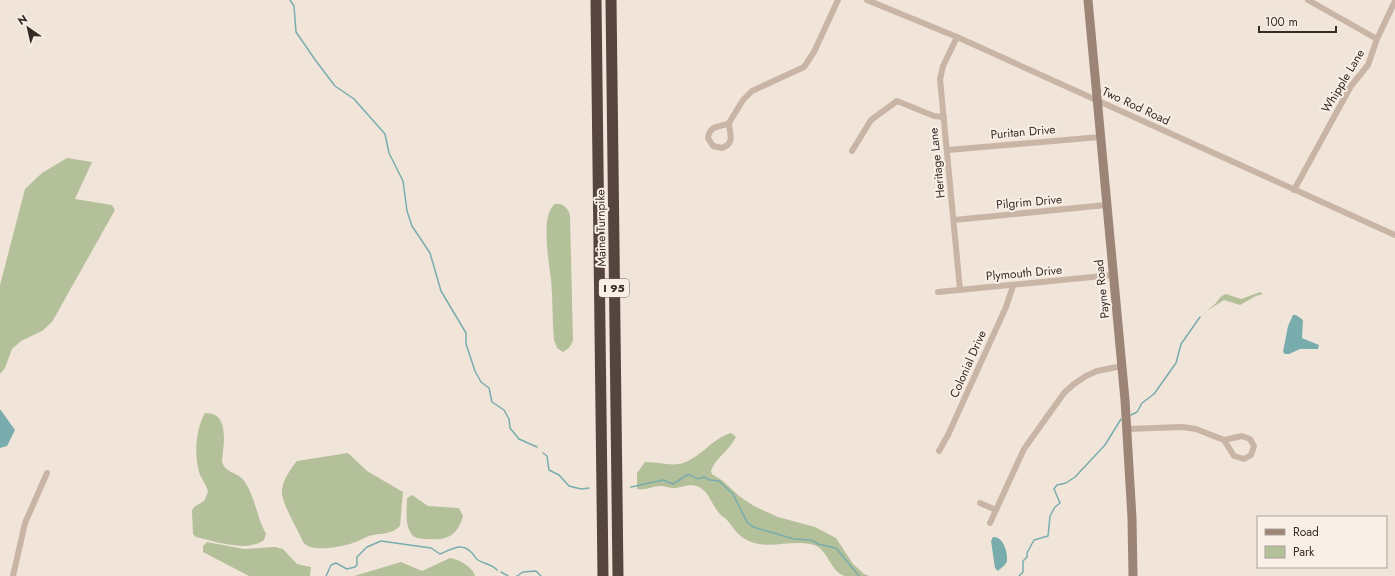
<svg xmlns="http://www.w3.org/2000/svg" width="1395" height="576" font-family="Jost,sans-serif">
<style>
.green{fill:#b4c09a}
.water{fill:#79adad}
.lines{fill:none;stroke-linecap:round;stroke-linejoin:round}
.stream{stroke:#79adad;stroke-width:1.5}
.street{stroke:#c9b5a6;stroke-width:6}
.secondary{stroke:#9c8477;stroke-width:9}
.highway{stroke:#56453e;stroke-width:11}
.labels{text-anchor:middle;stroke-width:4;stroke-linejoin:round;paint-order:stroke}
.shield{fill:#f9efe6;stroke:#706660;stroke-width:1}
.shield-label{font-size:11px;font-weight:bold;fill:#352b27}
.street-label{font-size:12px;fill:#352b27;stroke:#f9efe6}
</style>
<rect width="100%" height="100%" fill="#f1e5da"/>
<!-- green -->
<g class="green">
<polygon points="67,158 92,162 75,199 112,205 115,210 52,322 42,331 21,341 12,349 5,368 0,374 0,285 25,189 42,173"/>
<path d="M555 204C563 203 567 207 570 215L573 341 569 348 563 352 557 348 554 340C552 320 553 299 551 279 549 263 540 214 555 204Z"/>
<path d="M1260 292 1263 294 1256 296 1240 305 1224 300 1205 312 1200 317C1205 311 1211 308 1216 303 1219 299 1220 296 1226 294L1241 299Z"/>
<path d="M205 413C231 412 223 447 222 462 226 474 239 472 245 482 255 497 257 518 266 534L264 540C247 553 214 541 196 537L193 534 192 511 194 507 204 501 208 492C207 486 203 481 200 475 194 457 195 430 205 413Z"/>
<path d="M731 433 736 437C730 450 716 457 711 471L712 474 723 481 739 496 754 506 778 517 815 527 836 538 853 564 864 574 869 576C862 576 852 576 845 576 829 571 829 550 814 545 790 538 764 553 742 537 735 532 732 525 726 519 724 517 721 516 719 513 712 505 709 492 699 487 690 483 684 487 676 488 671 489 665 486 661 486 652 486 645 491 637 489V473L645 462C657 461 671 467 683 463 701 457 713 438 731 433Z"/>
<path d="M348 453 367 471 403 492 400 526C393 534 383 533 373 535 366 536 360 541 353 543 340 547 311 553 303 542 297 528 285 509 282 495 280 484 291 468 297 461Z"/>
<path d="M412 495 428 506 459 508 463 516C458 535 447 541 428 539 423 539 417 539 413 536 404 526 407 511 407 498Z"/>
<polygon points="207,542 244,549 275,547 283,549 297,564 311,567 310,576 249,576 203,552 203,546"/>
<path d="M450 558C458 559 473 567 475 576H354L401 562 422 571Z"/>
</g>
<!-- water -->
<g class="water">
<polygon points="1293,315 1296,315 1303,320 1302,338 1319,345 1318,349 1300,349 1289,354 1285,354 1283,352 1288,326"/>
<polygon points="0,409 15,430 7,446 0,448"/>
<path d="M993 537C1003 536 1008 552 1007 561 1006 565 1001 568 998 571L995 568 991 541Z"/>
</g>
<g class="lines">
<!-- stream -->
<g class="stream">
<polyline points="290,0 294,6 296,32 316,61 335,86 354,99 385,134 389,153 403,181 407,211 412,226 430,253 441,291 466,333 466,344 475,371 481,382 489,388 492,402 504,410 509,419 510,428 519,439 537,447"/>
<polyline points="1131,415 1137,412 1142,403 1154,394 1176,363 1181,344 1200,317"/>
<polyline points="543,453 547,456 549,470 559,475 569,486 581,489 589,488"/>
<path d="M631 487 663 480 673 484 687 475H691C696 479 698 480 704 477L710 480 719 481 733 494 747 522 753 527 794 539 811 540 818 544 836 548 859 576"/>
<polyline points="501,572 508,576"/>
<path d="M326 576 331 565 336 563 347 569 355 567 357 565V557L367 547 381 541 431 548 440 554C451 550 461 541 472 553 474 555 475 558 478 560 484 564 492 564 497 570"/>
<polyline points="517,576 523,572 536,571 541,576"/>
<polyline points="1019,576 1023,572 1023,561 1027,557 1027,553 1034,540 1048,536 1050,516 1055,507 1060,503 1054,489 1057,485 1066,483 1075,477 1105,445 1121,419"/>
</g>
<!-- street -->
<g class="street">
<polyline points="867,0 957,37 1395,235"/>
<polyline points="1308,0 1377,39"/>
<polyline points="957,37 943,66 940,79 960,290"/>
<polyline points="729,123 743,100 752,91 804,67 814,52 838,0"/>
<path d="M729 123C729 133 736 143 722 148L713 146 708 138C710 124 720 128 729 123Z"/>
<polyline points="948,150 1100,137"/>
<polyline points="852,151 871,120 897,101 934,116 944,117"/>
<polyline points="1294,190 1351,86 1368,65 1377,39 1394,3"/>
<polyline points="954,220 1106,205"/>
<polyline points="938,292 1113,275"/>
<polyline points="1127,429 1182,427 1196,429 1224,440"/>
<polygon points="1242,436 1250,439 1254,446 1251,455 1244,459 1234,456 1224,440"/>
<polyline points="939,451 948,435 1006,307 1013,286"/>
<polyline points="980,503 996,510"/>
<polyline points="990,523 1024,449 1064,393 1074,384 1086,376 1097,371 1122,366"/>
<polyline points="13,576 25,523 47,473"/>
</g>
<!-- secondary -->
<polyline class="secondary" points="1088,0 1125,400 1132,518 1133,576"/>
<!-- highway -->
<g class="highway">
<polyline points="596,0 603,576"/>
<polyline points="611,0 618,576"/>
</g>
</g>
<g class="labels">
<!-- shield labels -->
<rect class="shield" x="599" y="279" width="30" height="18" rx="3"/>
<g class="shield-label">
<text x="614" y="292">I 95</text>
</g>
<!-- street labels -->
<g class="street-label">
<text transform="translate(1343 81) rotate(-59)" y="4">Whipple Lane</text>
<text transform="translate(1136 106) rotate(25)" y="4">Two Rod Road</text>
<text transform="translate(1023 132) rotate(-5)" y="4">Puritan Drive</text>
<text transform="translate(937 163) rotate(-96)" y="4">Heritage Lane</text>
<text transform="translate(1029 202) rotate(-5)" y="4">Pilgrim Drive</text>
<text transform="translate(601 228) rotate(-91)" y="4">Maine Turnpike</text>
<text transform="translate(1024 273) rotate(-5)" y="4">Plymouth Drive</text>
<text transform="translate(1102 289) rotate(-96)" y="4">Payne Road</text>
<text transform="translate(968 364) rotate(-66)" y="4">Colonial Drive</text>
</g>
</g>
<!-- legend -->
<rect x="1257" y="516" width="130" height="52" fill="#f9efe6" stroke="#aba19a"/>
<rect x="1265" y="529" width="20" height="6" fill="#9c8477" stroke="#aba19a"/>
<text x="1293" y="536" font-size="12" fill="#352b27">Road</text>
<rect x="1265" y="546" width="20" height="12" fill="#b4c09a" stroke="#aba19a"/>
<text x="1293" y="556" font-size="12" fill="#352b27">Park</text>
<!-- north arrow -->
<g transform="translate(28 28) rotate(326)" stroke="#f9efe6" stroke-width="3" paint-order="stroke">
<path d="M0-3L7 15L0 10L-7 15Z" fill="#352b27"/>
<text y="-6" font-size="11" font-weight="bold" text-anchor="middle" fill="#352b27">N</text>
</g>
<!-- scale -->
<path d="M1259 26v6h77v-6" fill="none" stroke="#352b27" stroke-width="2"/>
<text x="1265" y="26" font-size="12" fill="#352b27" stroke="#f9efe6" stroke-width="3" paint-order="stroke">100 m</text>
</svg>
